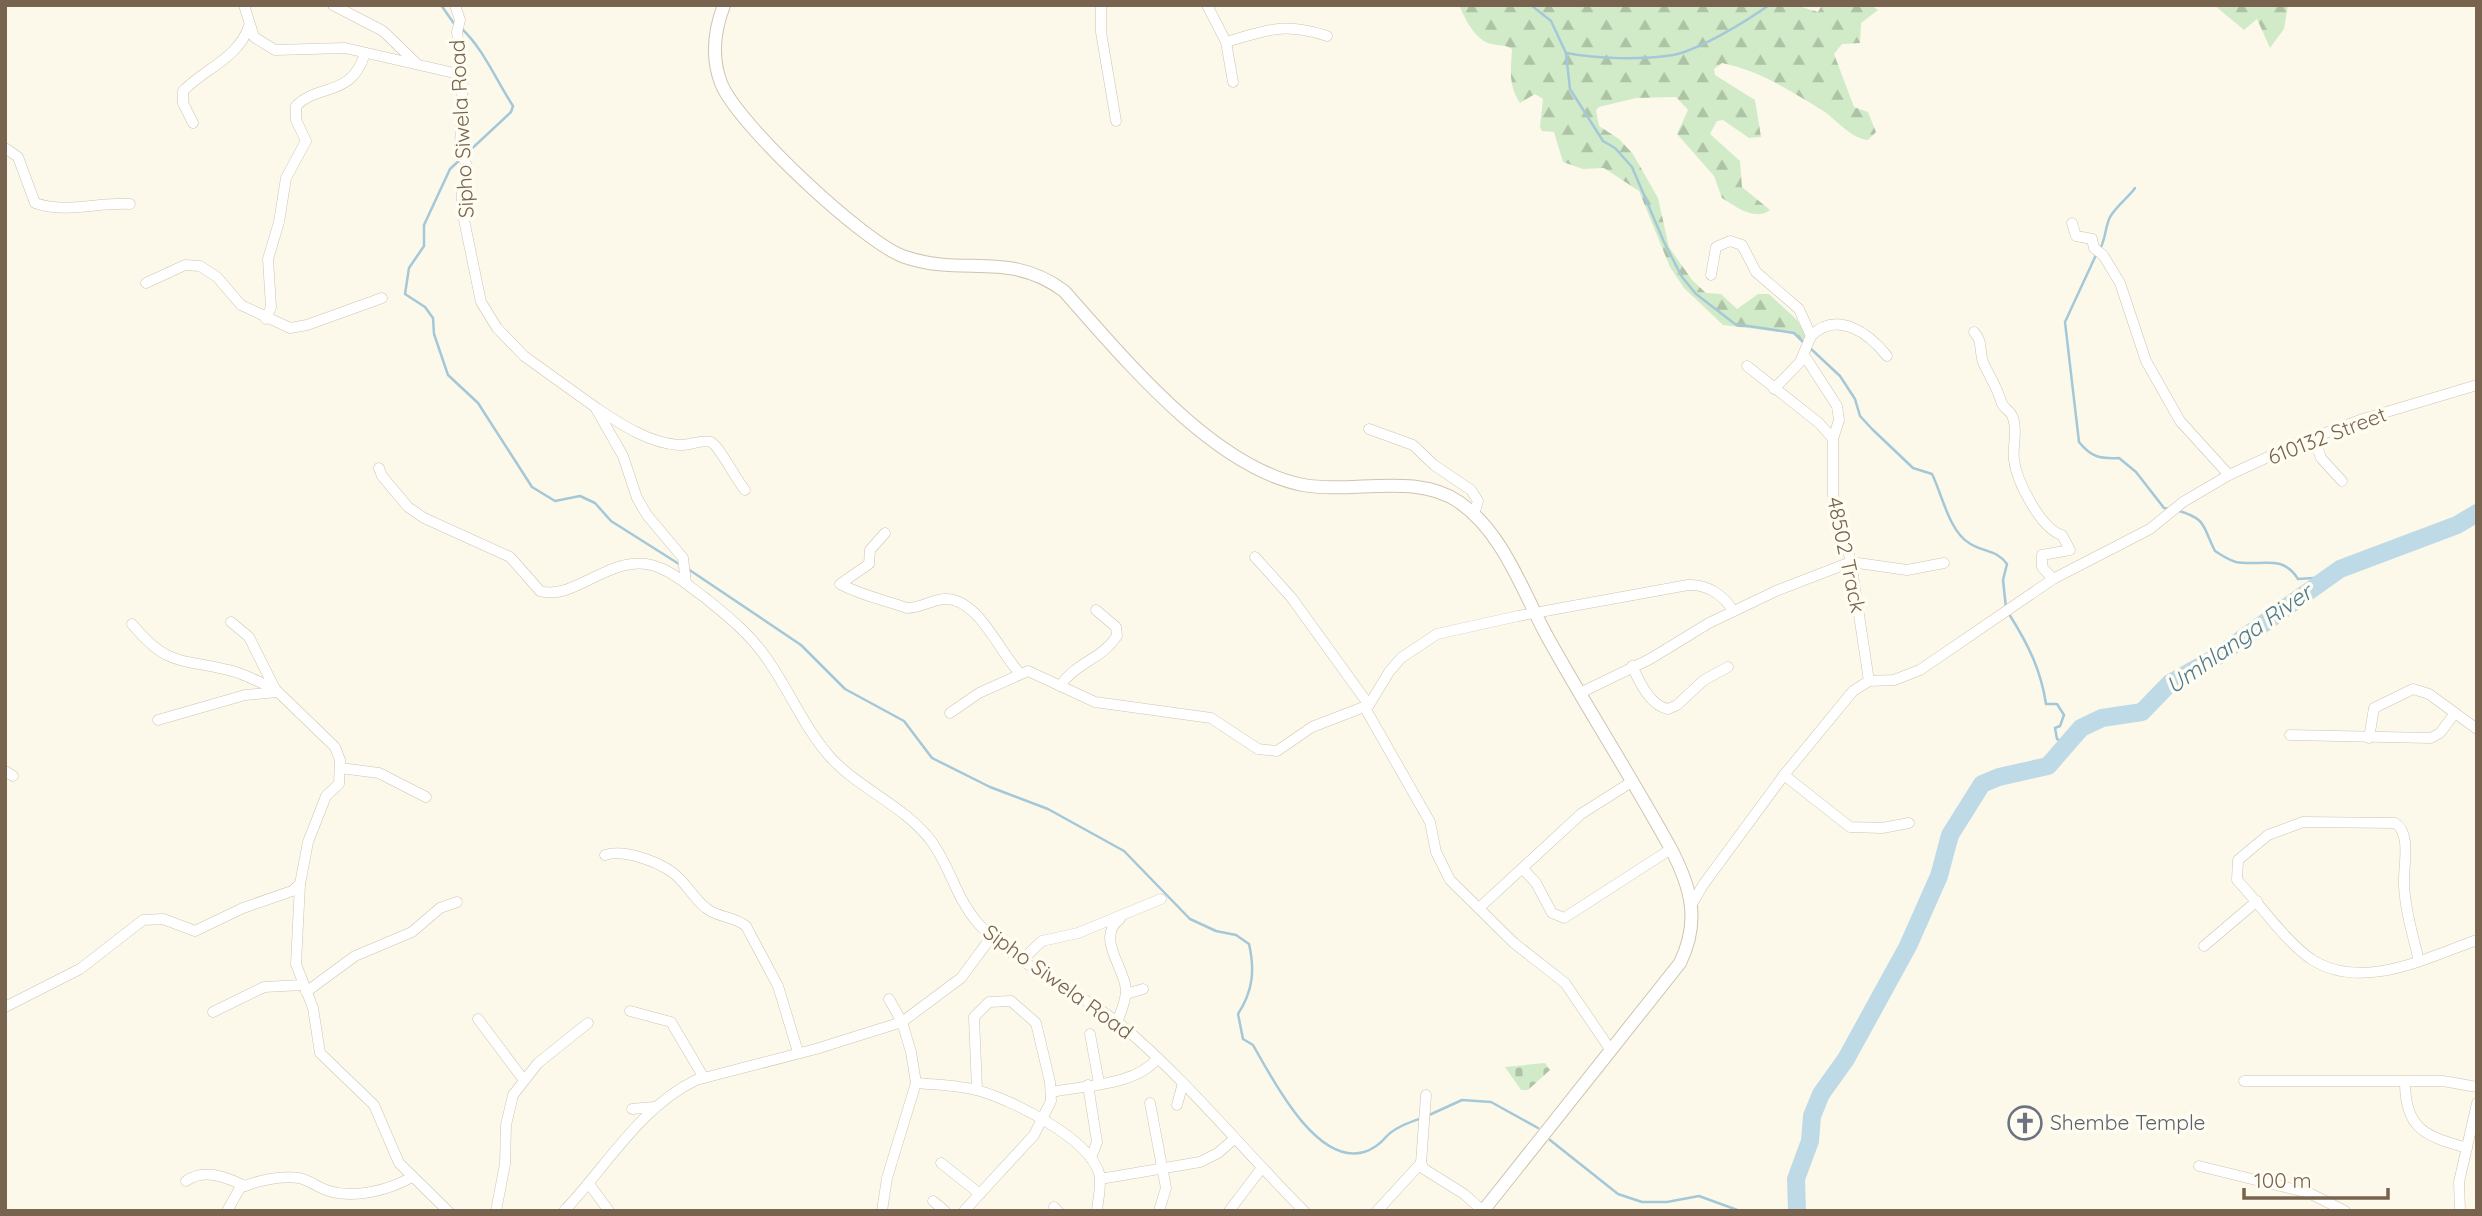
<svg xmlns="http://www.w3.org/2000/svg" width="2482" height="1216" font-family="Quicksand,sans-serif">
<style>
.forest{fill:url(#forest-firs)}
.cemetery{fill:url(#cemetery-stones)}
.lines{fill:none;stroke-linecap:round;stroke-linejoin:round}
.stream{stroke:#a5c8d8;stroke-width:2.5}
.river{stroke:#bfdae7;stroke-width:18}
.minor-casing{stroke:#cfc3b0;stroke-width:11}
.tertiary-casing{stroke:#cfc3b0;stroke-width:14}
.minor{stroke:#fff;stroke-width:10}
.tertiary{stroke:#fff;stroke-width:12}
.labels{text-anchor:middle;stroke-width:7;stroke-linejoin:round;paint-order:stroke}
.street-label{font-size:21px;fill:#78644e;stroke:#fffcf2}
.worship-label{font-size:21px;fill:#5b616d;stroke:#fffcf2;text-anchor:start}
.water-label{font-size:23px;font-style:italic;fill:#4b7a92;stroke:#fffcf2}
</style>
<defs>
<pattern id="forest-firs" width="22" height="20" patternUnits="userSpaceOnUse" patternTransform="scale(1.75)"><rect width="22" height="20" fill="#d1ebc9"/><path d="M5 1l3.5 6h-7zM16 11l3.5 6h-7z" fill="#aec2a5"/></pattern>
<pattern id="cemetery-stones" width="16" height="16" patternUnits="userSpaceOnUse" patternTransform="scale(1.75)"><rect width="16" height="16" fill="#d1ebc9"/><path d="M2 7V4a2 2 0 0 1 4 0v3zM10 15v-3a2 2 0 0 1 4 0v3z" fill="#aec2a5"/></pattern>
</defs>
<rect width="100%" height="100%" fill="#fcf9eb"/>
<!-- forest -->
<g class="forest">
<path d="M1459 5H1795L1818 12 1822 5H1871L1878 10 1861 23 1860 43 1842 44 1834 54 1854 107 1868 112 1876 132 1868 140C1850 138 1837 120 1822 110 1791 91 1758 70 1722 63L1714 69 1715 75 1755 100 1761 137 1749 138 1723 120 1717 121 1710 134 1740 161 1742 187 1770 210C1755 222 1735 206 1722 198L1714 176 1677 134 1688 110 1676 97 1636 98 1599 107 1596 110 1599 126 1619 139 1633 154 1658 198 1669 247 1692 280 1706 293 1721 294 1737 309 1758 294H1769L1797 320 1806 335 1803 340 1791 333 1723 325 1684 288 1670 267 1639 191 1604 168 1583 169 1563 162 1554 132 1542 131 1540 127 1543 99 1535 94 1520 103C1508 86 1511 69 1512 49 1505 44 1500 46 1491 44 1475 40 1465 19 1459 5Z"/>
<polygon points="2214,5 2288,5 2284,29 2270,48 2257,19 2244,30"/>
</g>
<!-- cemetery -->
<polygon class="cemetery" points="1545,1063 1550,1070 1528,1090 1521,1090 1505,1067"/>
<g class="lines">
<!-- stream -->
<g class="stream">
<polyline points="441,5 455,25"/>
<polyline points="1531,5 1551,21 1566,53 1570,89 1603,141 1615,148 1632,167 1664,242 1682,277 1696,294 1735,324 1794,333 1805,344"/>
<path d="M461 28C483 48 496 80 513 106L511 112 450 169 424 225V246L409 268 405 294 425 307 433 318 434 334 448 375 478 403 532 487 555 501 580 496 595 503 611 521 679 564"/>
<path d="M1566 53C1599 59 1639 60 1673 55 1699 50 1747 21 1769 5"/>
<path d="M2100 249C2106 238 2105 227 2110 217 2117 205 2128 198 2135 188"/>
<path d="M2096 255 2065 322 2079 442C2091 457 2100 459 2119 458L2136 472 2164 508 2170 509"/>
<path d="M1810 348 1840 376 1855 399 1860 416 1872 429 1913 468 1932 474C1942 494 1949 531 1969 543 1984 553 1996 549 2007 564L2003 580 2006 608"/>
<path d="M2176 510C2208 519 2202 526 2215 551 2221 555 2229 560 2236 562 2260 567 2282 553 2298 579L2329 577"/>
<path d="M688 569 801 645 845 689 904 721 932 758 990 787 1048 809 1124 851 1190 919 1216 931 1236 935 1249 944C1255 970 1253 991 1238 1014L1243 1039 1253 1045C1272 1078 1316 1166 1364 1152 1374 1149 1380 1144 1386 1137 1394 1128 1408 1123 1419 1119"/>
<path d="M2009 614C2028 644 2041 670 2046 704H2057L2064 715 2060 726 2055 728 2057 739 2068 744"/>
<polyline points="1427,1116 1462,1100 1491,1102 1538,1128"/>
<polyline points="1550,1140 1618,1194 1642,1202 1667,1202 1699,1196 1740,1211"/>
</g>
<!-- river -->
<polyline class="river" points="1797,1211 1796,1179 1810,1141 1812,1116 1821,1094 1846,1059 1908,946 1939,876 1950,835 1982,784 1999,777 2048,766 2081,728 2102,718 2142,712 2170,683 2218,656 2340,569 2457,525 2477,513"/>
<defs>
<g id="minor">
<polyline points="244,5 254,37 275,50 345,48 463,75"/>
<polyline points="333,5 383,31 415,62"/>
<polyline points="455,5 460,20 457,32 463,75 460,148 468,169 462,191 462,210 481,302 497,328 524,356 595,407 623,456 637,498 647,515 683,558 686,583"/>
<polyline points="1101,5 1101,32 1116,121"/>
<polyline points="1207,5 1226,42 1233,82"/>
<path d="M1226 42C1268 30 1283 22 1327 36"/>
<path d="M193 123 183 103V91C204 69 239 58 249 26"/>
<path d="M5 148 18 157 35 203C67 214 97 202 130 204"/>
<polyline points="2072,223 2076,236 2092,239 2094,248 2103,255 2120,283 2146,361 2180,421 2229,475"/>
<polyline points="1711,275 1716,247 1730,241 1742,245 1756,272 1799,309 1811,336"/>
<polyline points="146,283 185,265 200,266 217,277 241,305 290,328 307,325 382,298"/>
<path d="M266 319 271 307 268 259 279 222 286 178 306 141 296 120V106C318 83 352 98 365 53"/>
<path d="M1974 332C1983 341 1979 350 1983 362 1989 376 1997 387 2001 401 2002 408 2011 410 2013 418 2018 433 2012 446 2014 460 2017 482 2041 529 2062 535L2070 550 2042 555V567L2053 579"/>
<polyline points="1804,355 1837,406 1839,420 1833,439 1833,495 1851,562 1869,681"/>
<polyline points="1747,366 1819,423 1833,439"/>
<path d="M1774 389 1800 362 1811 336C1837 310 1869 333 1887 356"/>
<path d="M598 409C622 425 649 443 679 445 690 446 700 439 711 442 720 447 735 478 745 490"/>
<polyline points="1369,429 1413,445 1434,465 1471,490 1478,501 1474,514"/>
<polyline points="2314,438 2321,458 2342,481"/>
<path d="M379 468 382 476 408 507 424 518 510 557 540 591C576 602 614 548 660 568 676 574 690 587 704 597 726 615 748 632 765 656 789 689 804 728 831 758 861 790 905 806 932 842 950 867 956 897 976 921 1016 967 1080 990 1126 1029 1190 1084 1244 1151 1304 1211"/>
<path d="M885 533 870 550 869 564 840 584C863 596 884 600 907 608 921 608 931 600 944 599 978 597 999 652 1019 672"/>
<polyline points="1255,557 1291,597 1369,705"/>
<polyline points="231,622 249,637 275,689 335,747 340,760 339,784 326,796 308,842 300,884 296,964 313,1008 320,1053 374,1105 399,1163 448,1211"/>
<path d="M132 624C168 667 179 658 228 670 244 673 260 683 275 689"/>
<path d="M1632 666C1639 681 1650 706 1668 709L1677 705 1704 680 1728 667"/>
<path d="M1060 686C1076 662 1101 660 1117 636L1116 627 1096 610"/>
<polyline points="1580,693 1650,659 1709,623 1776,591 1851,562 1907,570 1944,563"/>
<polyline points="1365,708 1430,822 1436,852 1450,880 1514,943 1565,983 1610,1049"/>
<path d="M950 713 979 693 1028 671 1095 702 1211 718 1258 749 1277 751 1312 727 1369 705 1389 672 1401 658 1437 634 1518 616 1688 585C1707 584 1724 595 1733 611"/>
<polyline points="158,720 245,695 277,692"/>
<polyline points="2290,735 2431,738 2440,733 2455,713"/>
<polyline points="2369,738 2374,708 2413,689 2429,694 2477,729"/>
<polyline points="340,768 379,773 426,797"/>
<polyline points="5,771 13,776"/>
<polyline points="1784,775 1850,827 1882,828 1909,823"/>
<path d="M605 855C624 849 656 861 672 872 686 882 693 898 706 908 718 918 734 916 746 926L778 986 798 1052"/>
<polyline points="1524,870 1536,883 1552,913 1564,918 1671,849"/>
<polyline points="1692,904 1703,885 1784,775 1853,691 1869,681 1894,680 1920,670 2053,579 2150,529 2183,502 2229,475 2296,444 2363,419 2477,385"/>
<polyline points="1479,908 1581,814 1633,781"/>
<polyline points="2204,946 2257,901"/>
<polyline points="1023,959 1042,941 1078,933 1161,899"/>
<path d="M2419 961C2413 936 2405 910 2404 885 2403 866 2412 834 2395 823L2303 822 2268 835 2238 860 2237 880C2259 903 2285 941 2311 959 2362 992 2426 958 2477 940"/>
<polyline points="306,992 355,956 412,932 440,908 457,902"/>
<polyline points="1126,994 1143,989"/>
<polyline points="5,1007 80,969 143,920 163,919 195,931 243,908 292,891 300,884"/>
<polyline points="630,1011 671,1022 704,1078"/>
<polyline points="213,1012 264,987 302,985"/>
<polyline points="478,1019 523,1079"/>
<path d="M1117 1022C1121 1012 1126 1001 1126 990 1125 968 1095 937 1120 919"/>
<polyline points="1090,1034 1099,1083"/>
<polyline points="2244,1081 2443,1081 2477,1087"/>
<path d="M2405 1082C2405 1130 2426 1136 2467 1148"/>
<path d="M916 1083C937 1085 960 1085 980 1091 1014 1101 1088 1138 1099 1173 1102 1184 1098 1199 1097 1211"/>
<polyline points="1088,1085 1097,1142 1091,1158"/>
<path d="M1052 1092C1085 1085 1135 1086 1158 1058"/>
<polyline points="1426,1095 1421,1163 1424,1169 1464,1194 1483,1211"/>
<polyline points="1150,1103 1166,1188 1159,1211"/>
<polyline points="1177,1105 1183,1083"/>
<polyline points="632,1109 654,1107"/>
<polyline points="941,1163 980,1194"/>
<polyline points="2199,1166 2309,1193 2345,1211"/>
<polyline points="1100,1179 1200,1162 1218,1153 1234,1139"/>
<path d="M186 1181C204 1168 226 1177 245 1186"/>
<polyline points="589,1184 609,1211"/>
<polyline points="933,1201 945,1211"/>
<polyline points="1054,1207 1058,1211"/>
<path d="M227 1211 240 1188C256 1181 281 1175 299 1178 310 1180 318 1188 329 1191 355 1199 389 1190 412 1177"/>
<polyline points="496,1211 505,1164 506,1125 513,1095 538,1063 588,1023"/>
<path d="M564 1211C606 1167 640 1107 696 1080L816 1049 902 1022 961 978 992 936"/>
<polyline points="882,1211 887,1178 916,1083 911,1052 902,1022 889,999"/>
<polyline points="964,1211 1034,1135 1051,1101 1050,1082 1036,1023 1011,1001 989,1002 974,1017 977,1090"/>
<polyline points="1229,1211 1261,1169"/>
<polyline points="1377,1211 1421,1163"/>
<polyline points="2460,1211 2459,1182 2477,1103"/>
</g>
<path id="tertiary" d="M724 5C714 31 711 57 721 83 736 123 865 244 905 257 964 277 1009 250 1064 291 1123 357 1212 467 1303 485 1353 494 1415 472 1459 502 1504 533 1523 593 1548 638 1588 710 1632 778 1671 849 1692 889 1700 922 1680 963L1483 1211"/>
</defs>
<!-- minor casing -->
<use href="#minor" class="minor-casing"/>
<!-- tertiary casing -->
<use href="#tertiary" class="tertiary-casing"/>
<!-- minor -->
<use href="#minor" class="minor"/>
<!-- tertiary -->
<use href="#tertiary" class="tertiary"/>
</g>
<!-- icons -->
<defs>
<symbol id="church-ring" viewBox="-11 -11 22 22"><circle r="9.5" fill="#fffcf2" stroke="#6b7280" stroke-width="1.5"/><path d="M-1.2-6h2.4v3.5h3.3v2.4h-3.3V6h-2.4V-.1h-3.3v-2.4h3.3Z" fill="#6b7280"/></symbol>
</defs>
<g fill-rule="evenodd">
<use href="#church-ring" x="2006" y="1104" width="38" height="38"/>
</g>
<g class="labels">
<!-- street labels -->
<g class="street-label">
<text transform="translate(462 129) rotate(-93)" y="7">Sipho Siwela Road</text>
<text transform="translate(2327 436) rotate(-21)" y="7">610132 Street</text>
<text transform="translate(1846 555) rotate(78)" y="7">48502 Track</text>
<text transform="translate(1058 982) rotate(36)" y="7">Sipho Siwela Road</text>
</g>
<!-- worship labels -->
<g class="worship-label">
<text x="2050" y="1130">Shembe Temple</text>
</g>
<!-- water labels -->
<g class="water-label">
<text transform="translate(2239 639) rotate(-35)" y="8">Umhlanga River</text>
</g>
</g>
<!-- border -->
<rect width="2482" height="1216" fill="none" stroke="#78644e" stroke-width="14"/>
<!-- scale -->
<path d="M2244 1188v10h144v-10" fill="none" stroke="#78644e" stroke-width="3.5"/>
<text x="2254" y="1188" font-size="21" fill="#78644e" stroke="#fffcf2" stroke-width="5" paint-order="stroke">100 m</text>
</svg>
